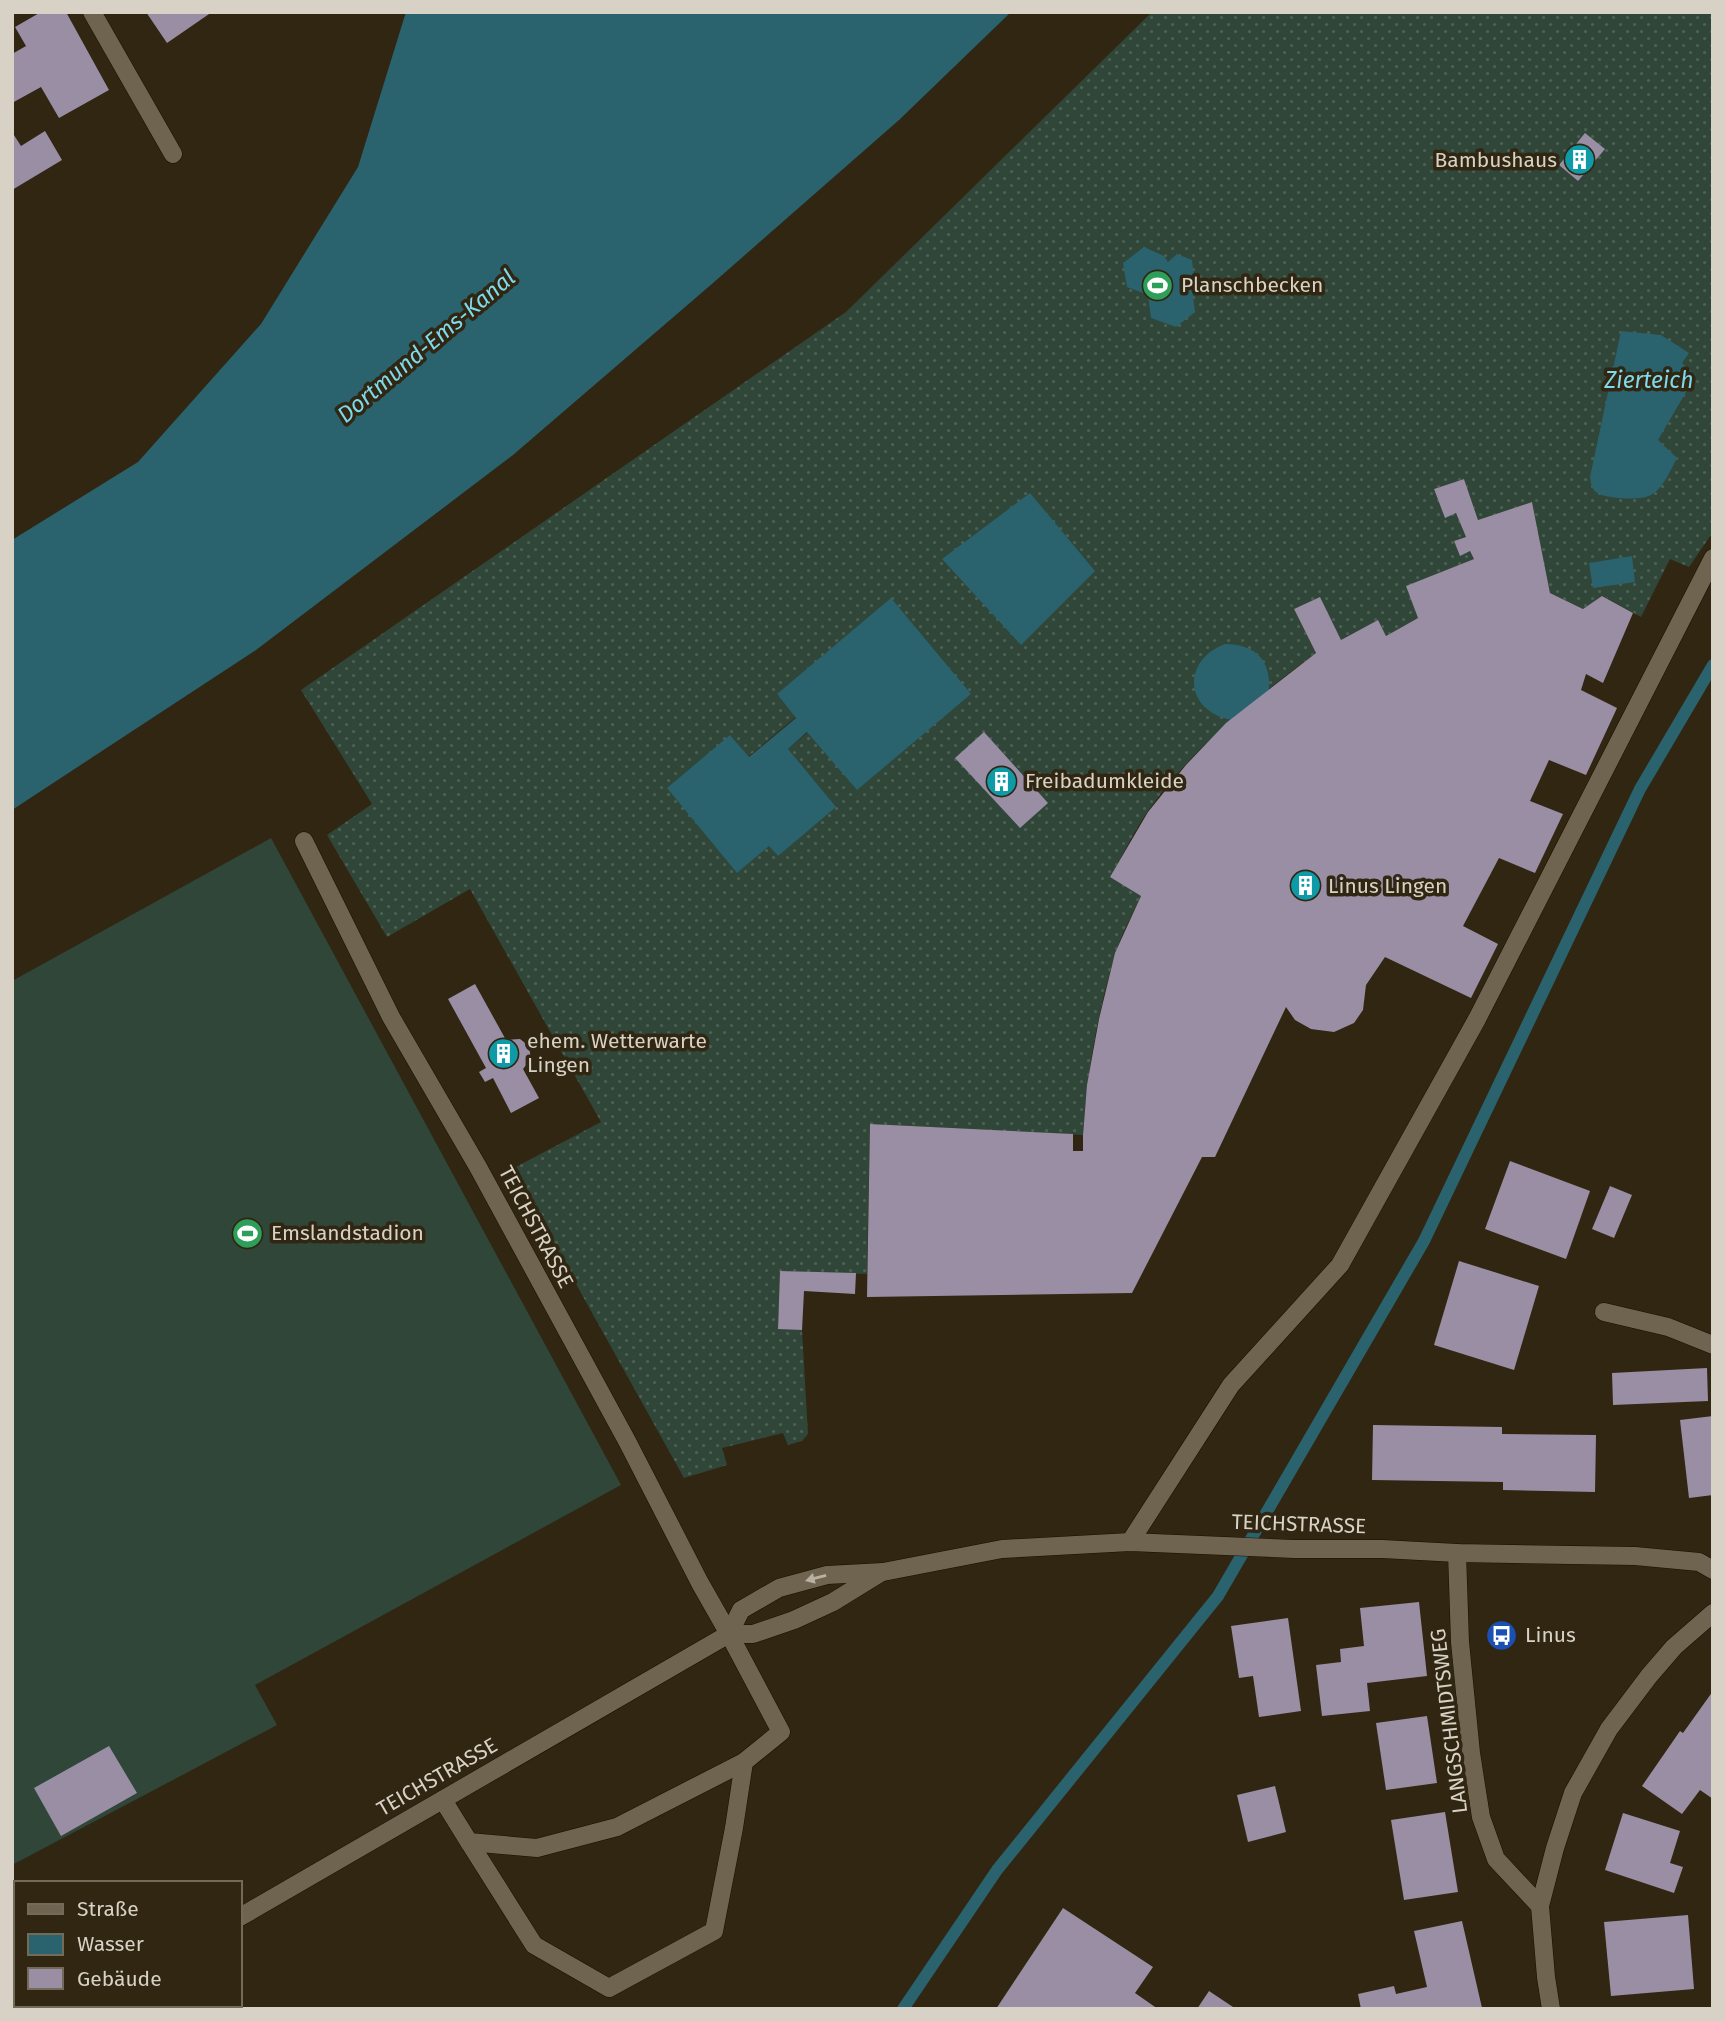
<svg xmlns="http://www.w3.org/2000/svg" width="1725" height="2021" font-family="'Fira Sans',sans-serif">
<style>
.grass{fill:url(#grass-dots);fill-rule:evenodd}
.pitch{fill:#2f4639}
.water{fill:#2a636e}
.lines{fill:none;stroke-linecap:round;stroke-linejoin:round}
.stream{stroke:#2a636e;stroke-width:12}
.building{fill:#9a8ea4}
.service-casing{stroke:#170f00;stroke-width:19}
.minor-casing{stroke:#170f00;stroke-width:19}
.tertiary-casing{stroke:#170f00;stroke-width:19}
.service{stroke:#6f644f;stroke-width:18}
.minor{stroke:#6f644f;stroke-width:18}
.tertiary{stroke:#6f644f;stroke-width:18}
.oneway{fill:#b8b1a2}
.labels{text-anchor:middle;stroke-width:7;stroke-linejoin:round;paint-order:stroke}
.poi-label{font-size:21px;fill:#d8d2c6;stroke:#302612;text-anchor:start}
.street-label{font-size:21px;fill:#d8d2c6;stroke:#302612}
.water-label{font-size:23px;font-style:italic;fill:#7dd9eb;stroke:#302612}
</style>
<defs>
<pattern id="grass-dots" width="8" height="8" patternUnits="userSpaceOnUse" patternTransform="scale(1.75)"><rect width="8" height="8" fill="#2f4639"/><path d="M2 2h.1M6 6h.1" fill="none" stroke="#4c6054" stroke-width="1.8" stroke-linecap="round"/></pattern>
</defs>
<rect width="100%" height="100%" fill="#302612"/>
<!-- grass -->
<path class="grass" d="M1152 12H1713V532L1689 567 1670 559 1641 617 1603 596 1583 609 1550 593 1532 502 1478 520 1464 479 1434 489 1445 517 1456 513 1466 537 1454 541 1460 555 1470 551 1474 559 1407 586 1418 618 1386 636 1378 620 1341 640 1320 598 1294 609 1316 653C1254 699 1193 747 1148 811 1134 831 1123 855 1111 876L1141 896C1132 915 1121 935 1115 955 1097 1014 1087 1074 1083 1135L870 1124 867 1274 780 1271 778 1328 802 1330 808 1434 802 1441 788 1445 783 1433 722 1448 727 1465 684 1478 512 1169 601 1122 470 889 387 937 327 835 372 804 301 690 846 312ZM777 694H971L808 732 788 749 777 855 769 845 738 872 730 735 748 757 796 717Z"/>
<!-- pitch -->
<polygon class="pitch" points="271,838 621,1485 255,1685 277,1725 12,1865 12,981"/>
<!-- water -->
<g class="water">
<polygon points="406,12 1011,12 899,120 713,283 513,455 256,650 12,810 12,540 138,462 261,324 358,167"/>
<polygon points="1144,247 1164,256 1168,262 1177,254 1192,260 1194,277 1188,283 1192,288 1195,312 1176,327 1151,318 1148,295 1127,287 1123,263"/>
<path d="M1621 331 1661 335 1689 353 1682 363 1696 375 1658 440 1677 458C1670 471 1664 487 1651 495 1641 501 1604 499 1596 492 1591 488 1591 483 1590 477Z"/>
<polygon points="1030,493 1095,571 1021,645 942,559"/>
<polygon points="1632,556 1635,582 1593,588 1589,563"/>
<polygon points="891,598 971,694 857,790 807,732 788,749 836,807 778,856 769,846 737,873 667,788 730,735 749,757 796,718 777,694"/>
<path d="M1225 644C1255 644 1271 660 1269 690L1233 720C1185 713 1180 661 1225 644Z"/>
</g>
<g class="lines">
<!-- stream -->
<polyline class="stream" points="903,2009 997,1870 1218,1596 1424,1241 1640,789 1713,665"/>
</g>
<!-- building -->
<g class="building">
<polygon points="41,12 66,12 109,90 59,118 41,87 12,103 12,54 26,46 15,27"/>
<polygon points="146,12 212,12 167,43"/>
<polygon points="45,131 62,160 12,190 12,132 21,146"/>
<polygon points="1585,133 1605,149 1578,181 1559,165"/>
<polygon points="1464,479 1478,520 1532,502 1550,593 1583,609 1602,596 1633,613 1603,683 1586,674 1581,690 1617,708 1586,775 1549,760 1530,801 1563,814 1535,873 1499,858 1463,926 1498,944 1471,998 1385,957 1366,985 1363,1010 1354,1023 1334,1032 1311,1029 1295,1020 1286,1007 1215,1157 1202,1157 1132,1293 867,1297 870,1124 1073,1134 1073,1151 1083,1151 1083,1135 1087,1085 1099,1019 1115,953 1141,896 1110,877 1148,812 1186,765 1226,723 1316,653 1294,609 1320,597 1341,640 1378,620 1386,636 1418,618 1406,586 1474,559 1470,551 1460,556 1454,541 1466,537 1456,513 1445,518 1434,489"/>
<polygon points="984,732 1048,803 1020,828 955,758"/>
<polygon points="475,984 506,1040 520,1039 529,1046 531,1059 523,1069 539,1098 511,1113 493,1078 485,1082 479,1072 486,1068 448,999"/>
<polygon points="1510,1161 1590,1191 1566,1259 1485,1229"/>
<polygon points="1610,1186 1632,1195 1614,1238 1592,1229"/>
<polygon points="1459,1261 1539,1286 1514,1370 1434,1345"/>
<polygon points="780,1271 856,1273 855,1294 804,1291 802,1330 778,1329"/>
<polygon points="1707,1368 1708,1401 1613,1405 1612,1373"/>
<polygon points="1713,1416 1713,1495 1689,1498 1680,1420"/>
<polygon points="1373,1425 1502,1427 1502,1434 1596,1435 1595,1492 1503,1490 1503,1482 1372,1480"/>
<polygon points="1419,1602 1427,1676 1367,1683 1370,1711 1322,1716 1316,1665 1341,1662 1340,1649 1364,1646 1360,1608"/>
<polygon points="1288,1618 1301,1711 1259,1717 1253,1676 1239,1678 1231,1626"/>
<polygon points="1713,1691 1713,1799 1700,1790 1682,1814 1642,1786 1680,1731 1683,1733"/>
<polygon points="1427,1716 1437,1783 1386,1790 1376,1723"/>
<polygon points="109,1746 137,1793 61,1836 34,1788"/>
<polygon points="1275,1786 1286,1832 1248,1842 1237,1795"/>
<polygon points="1445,1812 1458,1892 1404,1900 1391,1820"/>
<polygon points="1623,1813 1680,1831 1670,1863 1683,1867 1674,1893 1605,1870"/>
<polygon points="1063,1908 1153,1967 1135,1993 1158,2009 996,2009"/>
<polygon points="1688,1915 1694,1989 1611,1996 1604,1922"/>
<polygon points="1462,1921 1482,2008 1361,2009 1358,1994 1394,1986 1396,1994 1427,1987 1414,1931"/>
<polygon points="1209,1991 1236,2009 1197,2009"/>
</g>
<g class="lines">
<defs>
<g id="service">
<polyline points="1130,1542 1231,1385 1340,1265 1477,1019 1713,558"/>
<polyline points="443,1800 469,1842 537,1848 617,1827 744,1762 781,1732 729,1634"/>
<polyline points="469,1842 534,1945 609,1988 714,1931 734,1828 744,1762"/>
<polyline points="140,2005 143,2009"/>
</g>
<g id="minor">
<polyline points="92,12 173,154"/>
<polyline points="304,841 391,1017 478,1167 627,1441 700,1583 729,1634"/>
<polyline points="1604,1312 1668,1327 1713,1345"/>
<polyline points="1457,1553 1460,1642 1471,1753 1481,1817 1496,1859 1540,1906"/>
<polyline points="729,1634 741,1610 779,1588 827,1575 883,1572 1002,1549 1130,1542 1294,1549 1382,1549 1457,1553 1635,1556 1699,1562 1713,1570"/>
<polyline points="240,1917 729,1634 753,1634 794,1620 833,1602 880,1573"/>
<polyline points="80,2009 86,2005"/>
</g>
<polyline id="tertiary" points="1551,2009 1546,1977 1540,1906 1555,1848 1573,1793 1609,1729 1649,1676 1674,1647 1713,1613"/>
</defs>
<!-- service casing -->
<use href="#service" class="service-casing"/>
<!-- minor casing -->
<use href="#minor" class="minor-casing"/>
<!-- tertiary casing -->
<use href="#tertiary" class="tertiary-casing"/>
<!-- service -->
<use href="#service" class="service"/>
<!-- minor -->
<use href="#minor" class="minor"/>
<!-- tertiary -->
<use href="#tertiary" class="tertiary"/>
</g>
<!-- one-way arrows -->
<defs><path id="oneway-solid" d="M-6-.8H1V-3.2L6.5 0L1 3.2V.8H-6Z" transform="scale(1.75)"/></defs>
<use class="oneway" href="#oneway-solid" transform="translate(816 1578) rotate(165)"/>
<!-- icons -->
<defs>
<symbol id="building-disc" viewBox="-11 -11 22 22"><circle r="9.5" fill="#0f9aa8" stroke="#302612"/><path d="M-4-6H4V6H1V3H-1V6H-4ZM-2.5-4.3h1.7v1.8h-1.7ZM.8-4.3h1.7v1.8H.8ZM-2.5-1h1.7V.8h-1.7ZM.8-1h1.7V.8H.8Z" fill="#fff"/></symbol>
<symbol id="stadium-disc" viewBox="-11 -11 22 22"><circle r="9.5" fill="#2e9e5b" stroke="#302612"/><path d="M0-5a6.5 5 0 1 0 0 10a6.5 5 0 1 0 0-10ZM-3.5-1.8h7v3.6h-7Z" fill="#fff"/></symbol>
<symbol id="bus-disc" viewBox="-11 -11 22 22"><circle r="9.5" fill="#1a4fb4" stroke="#302612"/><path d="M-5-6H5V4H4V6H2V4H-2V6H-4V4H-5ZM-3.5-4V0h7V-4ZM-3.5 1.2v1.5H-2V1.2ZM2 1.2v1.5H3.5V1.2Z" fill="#fff"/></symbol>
</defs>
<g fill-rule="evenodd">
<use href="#building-disc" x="1562" y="142" width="35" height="35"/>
<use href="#stadium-disc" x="1140" y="268" width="35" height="35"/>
<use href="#building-disc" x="984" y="764" width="35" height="35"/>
<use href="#building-disc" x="1288" y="868" width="35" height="35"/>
<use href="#building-disc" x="486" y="1036" width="35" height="35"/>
<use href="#stadium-disc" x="230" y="1216" width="35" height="35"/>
<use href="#bus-disc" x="1484" y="1618" width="35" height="35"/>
</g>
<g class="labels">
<!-- poi labels -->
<g class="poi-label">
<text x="1557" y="167" text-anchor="end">Bambushaus</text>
<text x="1181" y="292">Planschbecken</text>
<text x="1025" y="788">Freibadumkleide</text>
<text x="1328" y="893">Linus Lingen</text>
<text x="527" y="1048">ehem. Wetterwarte<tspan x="527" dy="24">Lingen</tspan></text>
<text x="271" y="1240">Emslandstadion</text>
<text x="1525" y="1642">Linus</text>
</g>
<!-- street labels -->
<g class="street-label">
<text transform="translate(536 1227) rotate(62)" y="7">TEICHSTRASSE</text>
<text transform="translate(1299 1524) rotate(2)" y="7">TEICHSTRASSE</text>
<text transform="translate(1449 1721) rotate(-97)" y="7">LANGSCHMIDTSWEG</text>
<text transform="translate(437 1777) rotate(-30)" y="7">TEICHSTRASSE</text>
</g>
<!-- water labels -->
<g class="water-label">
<text transform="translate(426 346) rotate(-40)" y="8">Dortmund-Ems-Kanal</text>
<text x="1649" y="388">Zierteich</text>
</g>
</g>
<!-- border -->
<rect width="1725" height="2021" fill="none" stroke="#d8d2c6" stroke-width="28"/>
<!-- legend -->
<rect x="14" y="1881" width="228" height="126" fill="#302612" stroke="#736b5a" stroke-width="2"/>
<rect x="28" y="1904" width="35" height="10" fill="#6f644f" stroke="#736b5a" stroke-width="2"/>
<text x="77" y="1916" font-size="21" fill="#d8d2c6">Straße</text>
<rect x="28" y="1934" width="35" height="21" fill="#2a636e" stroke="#736b5a" stroke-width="2"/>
<text x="77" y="1951" font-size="21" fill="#d8d2c6">Wasser</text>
<rect x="28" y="1968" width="35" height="21" fill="#9a8ea4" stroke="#736b5a" stroke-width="2"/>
<text x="77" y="1986" font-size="21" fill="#d8d2c6">Gebäude</text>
</svg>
